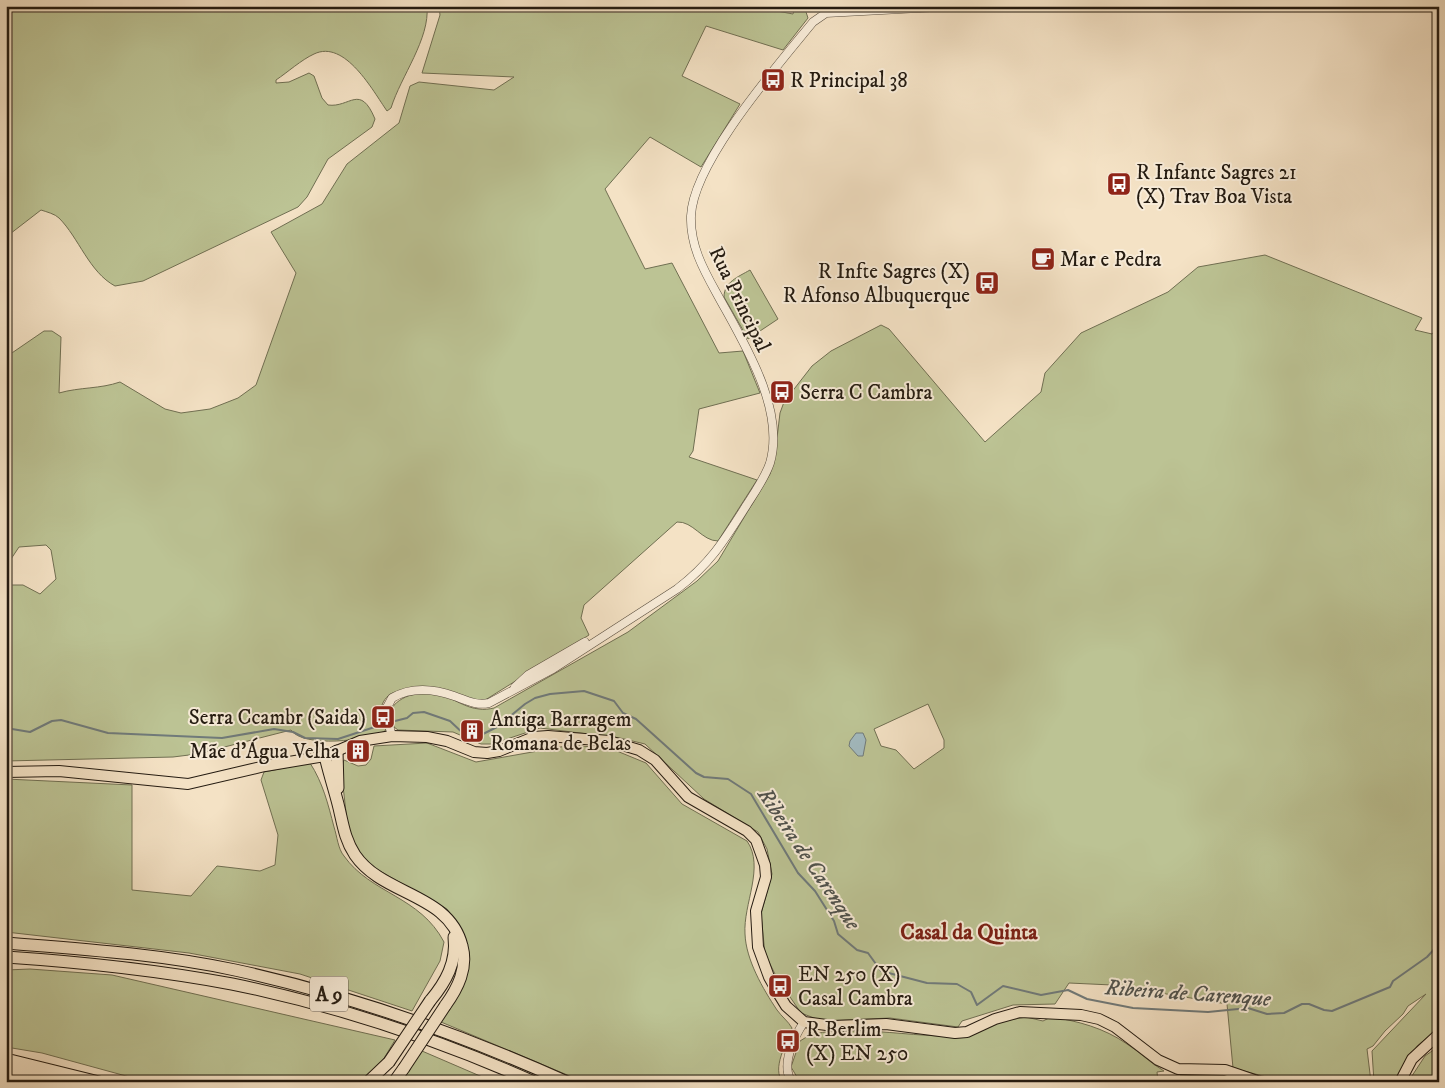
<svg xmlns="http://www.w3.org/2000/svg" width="1445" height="1088" font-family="'IM FELL DW Pica',serif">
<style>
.green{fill:#bcc394;stroke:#706f52;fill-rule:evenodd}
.water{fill:#a2bac0;stroke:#707a7a}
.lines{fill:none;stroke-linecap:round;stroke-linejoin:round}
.stream{stroke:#707a7a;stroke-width:2}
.minor-casing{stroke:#584d3e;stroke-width:9}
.major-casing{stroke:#241b11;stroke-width:12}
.highway-casing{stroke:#241b11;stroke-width:13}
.minor{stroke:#f8ecd9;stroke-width:8}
.major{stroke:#f4e2c5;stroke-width:10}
.highway{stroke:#f4e2c5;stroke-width:11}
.highway-bridge-casing{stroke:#241b11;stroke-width:13;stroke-linecap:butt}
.highway-bridge{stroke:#f4e2c5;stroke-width:11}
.labels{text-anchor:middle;stroke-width:4;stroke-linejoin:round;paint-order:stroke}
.shield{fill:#f8ecd9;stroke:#645a4d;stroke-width:1}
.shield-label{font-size:20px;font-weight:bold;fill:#241b11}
.poi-label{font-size:21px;fill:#241b11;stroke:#f8ecd9;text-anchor:start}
.street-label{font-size:21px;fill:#241b11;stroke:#f8ecd9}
.water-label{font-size:22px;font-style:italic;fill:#50534e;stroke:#f8ecd9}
.neighbourhood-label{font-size:22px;font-weight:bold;fill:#7a1f14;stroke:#f8ecd9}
</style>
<rect width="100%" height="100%" fill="#f4e2c5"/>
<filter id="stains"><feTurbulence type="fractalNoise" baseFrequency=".004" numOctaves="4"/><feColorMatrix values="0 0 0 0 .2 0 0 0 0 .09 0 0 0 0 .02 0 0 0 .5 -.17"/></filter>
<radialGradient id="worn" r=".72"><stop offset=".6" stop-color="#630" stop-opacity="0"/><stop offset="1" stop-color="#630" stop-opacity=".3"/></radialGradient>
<!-- green -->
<g class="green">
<path d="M6 6H427C430 39 401 76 391 108L387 111C373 91 345 39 314 54 301 60 288 72 276 80V83L289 82 309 73 314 76 322 98 328 105C350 108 360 83 375 119L372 127 328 159 307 197 298 207 143 281 115 286C89 272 79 238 59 218 55 214 47 212 41 210L6 237Z"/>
<path d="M439 6H750L793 14 795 6H804L808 18 783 50 706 26 682 76 740 104 701 167 650 137 605 189 645 269 672 263 719 353 743 351 760 393 699 409 693 451 689 457 757 480 718 541C702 541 693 521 677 522L584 605 581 618 589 635 482 702C463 695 420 689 400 691 391 692 385 697 382 705L387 727 385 731C368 741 303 748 291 730L197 754 173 757 6 761V585H23L40 594 56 579 51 550 46 545 19 547 11 559 8 553 6 357 44 331H52L61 337 59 393C80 387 100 389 120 382L165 409 181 413 210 409 238 398 256 385 296 273 271 232 322 204 347 164 399 123 410 86 419 82 494 90 514 77 422 73 440 15Z"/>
<path d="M1265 255 1422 318 1415 330 1432 334 1439 326V1028L1417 1046 1397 1082H1374L1372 1051 1426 994 1408 1006 1403 1014 1385 1031 1373 1046 1367 1049 1371 1082H1285L1233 1068 1227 1004 1112 985 1069 983 1055 1004 1013 1005 962 1021 958 1027 890 1018 822 1021 801 1013 777 978 765 954 761 914 772 874 767 849 758 832 704 799 645 744 620 738 540 728 492 744H481L453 732 398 730 394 727 390 711C399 694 423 690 442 695 454 699 466 708 479 709 484 710 489 709 494 708L628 632 697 581 718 561 770 474 775 455 780 413 784 402 812 366 831 351 881 325 889 329 985 442 1041 392 1045 373 1081 333 1168 292 1198 267ZM928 704 944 740V748L914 769 896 750 881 746 874 729Z"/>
<path d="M750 270 778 319 748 339 724 297C724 282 738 277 750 270Z"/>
<path d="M427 743 476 762 572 745 612 749 646 763 682 804 747 841C765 867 743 904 745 934 746 960 763 989 777 1010 782 1017 788 1021 792 1028 787 1043 771 1069 783 1082H584L441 1022 460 991 465 940 462 931 447 909 371 866 356 849 348 830 341 768 344 760 358 766 366 765 371 759 374 746Z"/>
<path d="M310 763C323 783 328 804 334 827 337 836 338 849 344 856 371 894 420 896 444 942L440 961 412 1011 300 974 189 953 6 932V779L132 785V890L191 896 217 866 260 871 275 865 278 835 261 780 264 772Z"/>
<polygon points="30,969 112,975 395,1040 383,1060 360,1082 148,1082 42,1053 6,1047 6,970"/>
<path d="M1026 1017 1043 1021 1051 1017C1078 1021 1104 1028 1127 1044 1140 1052 1150 1063 1164 1071L1157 1072 1158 1082H800L791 1067 800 1041C829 1018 924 1041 963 1035 974 1033 984 1026 995 1023 1005 1020 1016 1019 1026 1017Z"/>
<polygon points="1439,1046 1439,1082 1408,1082 1425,1056"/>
<polygon points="422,1051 494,1082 401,1082"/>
<polygon points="1223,1074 1246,1082 1181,1082 1180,1076"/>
</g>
<!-- water -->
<polygon class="water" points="856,733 863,733 866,740 863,756 858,756 849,746 850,741"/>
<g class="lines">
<!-- stream -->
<g class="stream">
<polyline points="391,722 407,718 413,713 424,712 450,721 467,737 477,737 497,727 525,704 535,698 550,694 584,691 614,701 623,713 636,719 696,773 704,777 728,779 751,794 798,873 815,891 834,921 838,934 857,950 868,953 881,971 927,983 957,984 971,992 977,1005 1003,986 1041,995 1068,990 1087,999 1133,1008 1208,1012 1248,1008 1267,1014 1284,1013 1302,1004 1309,1004 1324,1010 1332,1011 1390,987 1393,981 1427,957 1439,944"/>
<polyline points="6,728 30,732 52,721 61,720 108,733 222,738 274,729 293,732 305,738 338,739 384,724"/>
<polyline points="316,739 320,749"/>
</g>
<defs>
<g id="minor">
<polyline points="515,687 528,675 585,642"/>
<path d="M392 736 385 711 392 698C411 687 434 689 454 696 466 700 476 706 489 703L553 669 677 589C710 564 724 541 746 506 755 492 765 478 770 463 786 408 742 340 717 294 703 269 690 245 691 216 693 162 778 65 813 22L826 13 957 6"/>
<path d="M792 1082C780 1066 794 1037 804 1022"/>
</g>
<g id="major">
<polyline points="6,772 59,771 188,784 265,766 325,756 360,741 392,736 427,737 447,741 474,752 487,753 499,751 534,737 548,736 609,741 639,750 655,760 688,797 747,831 756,840 765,865 766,877 756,911 758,947 769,977 778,993 786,1006 804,1022 834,1026 886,1024 955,1033 967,1032 995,1019 1020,1012 1081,1015 1099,1019 1115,1027 1158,1060 1178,1069 1225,1070 1260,1082"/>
<polyline points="1400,1082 1412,1059 1439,1034"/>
</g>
<g id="highway">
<polyline points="337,751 338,788"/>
<path d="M325 756C329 774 335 791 339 808 343 825 345 840 355 855 383 896 449 893 462 946 468 968 458 988 445 1006"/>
<path d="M6 943C82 949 160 954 235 970 350 995 460 1034 567 1082"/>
<path d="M6 957C81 962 157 970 232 984 335 1005 437 1039 534 1082"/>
<path d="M430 1001C446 982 457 962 454 937"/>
<polyline points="6,1059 99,1082"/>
<polyline points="6,1068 63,1080"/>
<polyline points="6,1078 25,1082"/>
<polyline points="368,1082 389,1062"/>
<polyline points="394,1082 404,1068"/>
</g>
</defs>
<!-- minor casing -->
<use href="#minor" class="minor-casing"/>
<!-- major casing -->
<use href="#major" class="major-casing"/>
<!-- highway casing -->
<use href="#highway" class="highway-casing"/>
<!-- minor -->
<use href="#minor" class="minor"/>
<!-- major -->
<use href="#major" class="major"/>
<!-- highway -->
<use href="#highway" class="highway"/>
<defs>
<g id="highway-bridge">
<polyline points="389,1062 430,1001"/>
<polyline points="404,1068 445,1006"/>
</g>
</defs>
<!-- highway-bridge casing -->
<use href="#highway-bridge" class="highway-bridge-casing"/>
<!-- highway-bridge -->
<use href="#highway-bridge" class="highway-bridge"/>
</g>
<!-- icons -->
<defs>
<symbol id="bus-square" viewBox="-11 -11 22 22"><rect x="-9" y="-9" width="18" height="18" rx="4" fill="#8f2418" stroke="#f8ecd9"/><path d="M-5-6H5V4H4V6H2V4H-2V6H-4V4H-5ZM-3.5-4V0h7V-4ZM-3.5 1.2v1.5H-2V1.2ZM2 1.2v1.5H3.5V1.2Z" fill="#fff"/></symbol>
<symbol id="cafe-square" viewBox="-11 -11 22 22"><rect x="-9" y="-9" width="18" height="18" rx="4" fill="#8f2418" stroke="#f8ecd9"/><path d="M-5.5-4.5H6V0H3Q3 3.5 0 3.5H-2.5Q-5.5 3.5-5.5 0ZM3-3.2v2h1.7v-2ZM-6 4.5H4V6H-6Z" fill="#fff"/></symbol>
<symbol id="building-square" viewBox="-11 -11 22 22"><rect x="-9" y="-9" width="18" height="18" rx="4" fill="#8f2418" stroke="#f8ecd9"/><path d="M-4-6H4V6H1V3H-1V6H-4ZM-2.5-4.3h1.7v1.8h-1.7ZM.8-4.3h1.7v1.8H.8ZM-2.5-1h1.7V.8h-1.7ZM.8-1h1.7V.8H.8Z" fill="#fff"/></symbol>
</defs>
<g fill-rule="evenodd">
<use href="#bus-square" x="759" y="66" width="28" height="28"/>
<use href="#bus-square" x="1105" y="170" width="28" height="28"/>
<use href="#cafe-square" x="1029" y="245" width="28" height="28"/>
<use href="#bus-square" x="973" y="269" width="28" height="28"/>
<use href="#bus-square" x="768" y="378" width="28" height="28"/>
<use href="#bus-square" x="369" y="703" width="28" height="28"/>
<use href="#building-square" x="458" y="717" width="28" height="28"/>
<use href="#building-square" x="344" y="737" width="28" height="28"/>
<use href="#bus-square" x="766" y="972" width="28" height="28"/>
<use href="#bus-square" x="774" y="1027" width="28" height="28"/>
</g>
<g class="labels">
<!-- shield labels -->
<rect class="shield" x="310" y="976.5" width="38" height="35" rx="4"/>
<g class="shield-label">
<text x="329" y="1001">A 9</text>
</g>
<!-- poi labels -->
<g class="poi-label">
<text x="790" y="87">R Principal 38</text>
<text x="1136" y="179">R Infante Sagres 21<tspan x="1136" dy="24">(X) Trav Boa Vista</tspan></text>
<text x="1060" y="266">Mar e Pedra</text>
<text x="970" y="278" text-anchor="end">R Infte Sagres (X)<tspan x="970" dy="24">R Afonso Albuquerque</tspan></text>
<text x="800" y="399">Serra C Cambra</text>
<text x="366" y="724" text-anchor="end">Serra Ccambr (Saida)</text>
<text x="490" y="726">Antiga Barragem<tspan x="490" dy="24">Romana de Belas</tspan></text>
<text x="340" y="758" text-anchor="end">Mãe d'Água Velha</text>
<text x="798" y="981">EN 250 (X)<tspan x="798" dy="24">Casal Cambra</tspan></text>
<text x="806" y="1036">R Berlim<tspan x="806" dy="24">(X) EN 250</tspan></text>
</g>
<!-- street labels -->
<g class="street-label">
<text transform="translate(740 299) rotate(64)" y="7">Rua Principal</text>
</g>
<!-- water labels -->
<g class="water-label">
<text transform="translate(810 858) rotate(56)" y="8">Ribeira de Carenque</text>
<text transform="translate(1188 992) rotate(4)" y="8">Ribeira de Carenque</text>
</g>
<!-- neighbourhood labels -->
<g class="neighbourhood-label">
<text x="969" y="939">Casal da Quinta</text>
</g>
</g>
<!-- margin -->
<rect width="1445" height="1088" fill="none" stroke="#f4e2c5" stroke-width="25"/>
<rect x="8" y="8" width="1430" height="1073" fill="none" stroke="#241b11" stroke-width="2.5"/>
<rect x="12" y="12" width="1420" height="1063" fill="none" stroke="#241b11"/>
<rect width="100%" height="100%" filter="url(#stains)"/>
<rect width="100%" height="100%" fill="url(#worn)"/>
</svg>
